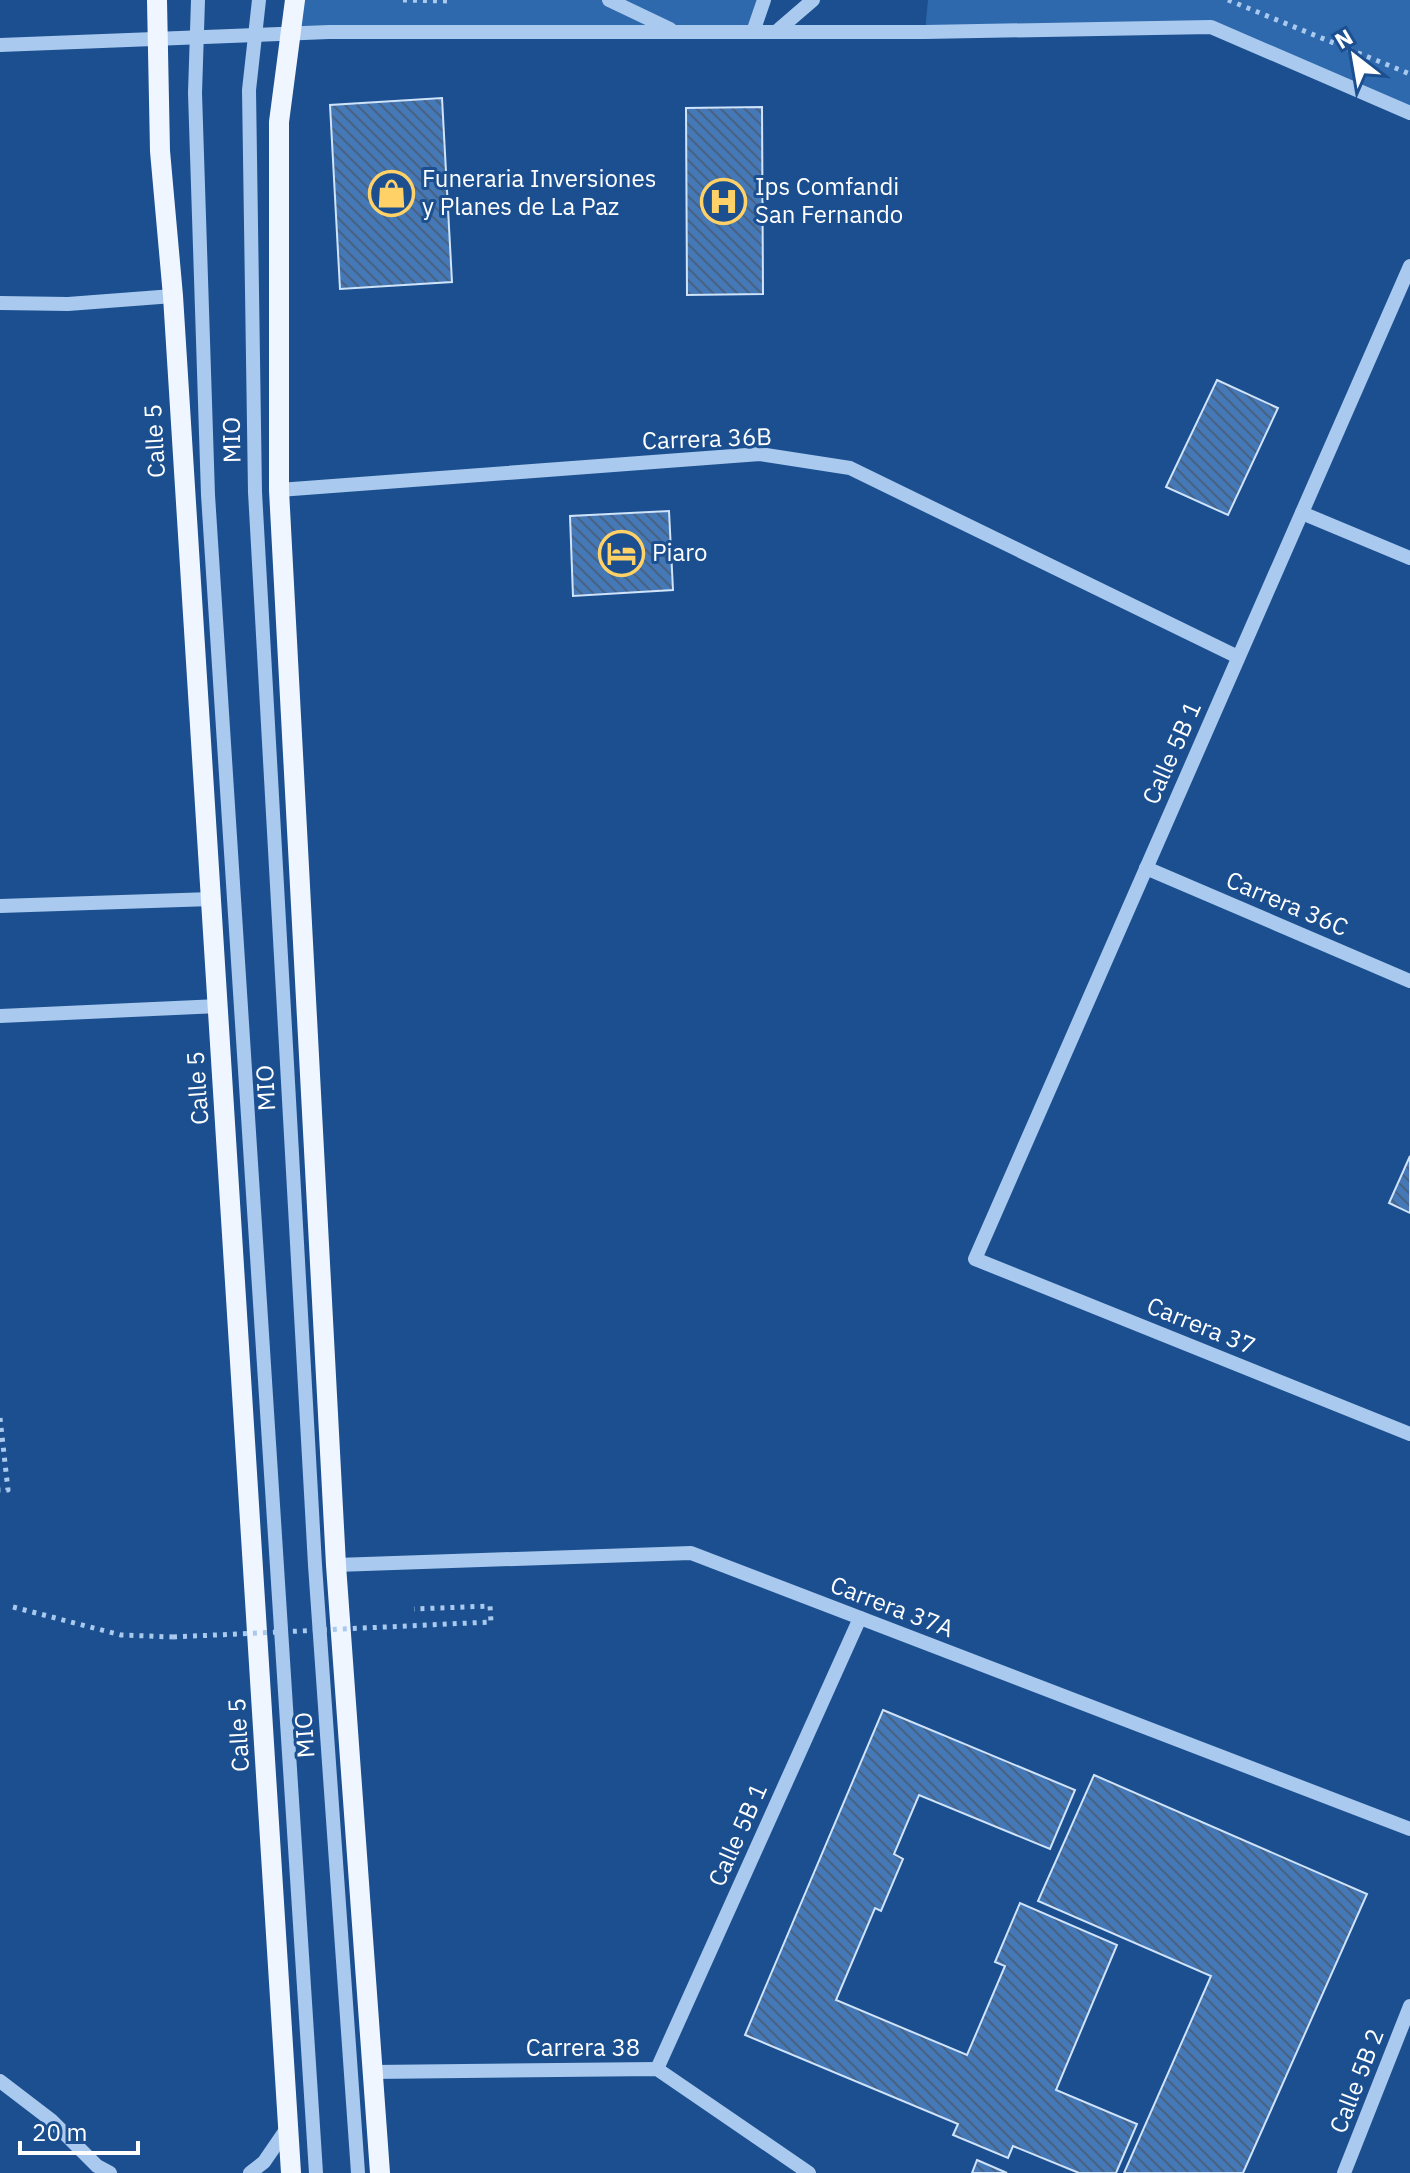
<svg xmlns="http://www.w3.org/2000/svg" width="1410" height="2173" font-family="'IBM Plex Sans',sans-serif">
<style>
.park{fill:#2e69ad}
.building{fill:url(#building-back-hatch);stroke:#cfe3fa;stroke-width:2}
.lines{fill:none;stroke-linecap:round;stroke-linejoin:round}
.path{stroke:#a9c9ee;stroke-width:5;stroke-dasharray:4 6;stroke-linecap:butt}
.minor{stroke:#a9c9ee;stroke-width:14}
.major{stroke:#f0f6ff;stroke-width:20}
.path-bridge{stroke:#a9c9ee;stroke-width:5;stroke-dasharray:4 6;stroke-linecap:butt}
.labels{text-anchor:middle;stroke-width:6;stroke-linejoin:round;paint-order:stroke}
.poi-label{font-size:24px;fill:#fff;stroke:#1b4f8f;text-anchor:start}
.street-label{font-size:24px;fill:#fff;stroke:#1b4f8f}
</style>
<defs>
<pattern id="building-back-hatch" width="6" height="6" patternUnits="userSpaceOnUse" patternTransform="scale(2)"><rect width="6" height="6" fill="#4478b7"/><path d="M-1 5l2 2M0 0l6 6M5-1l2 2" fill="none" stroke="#486282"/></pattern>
</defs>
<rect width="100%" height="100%" fill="#1b4f8f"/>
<!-- park -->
<g class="park">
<polygon points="295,0 764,0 753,32 290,33"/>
<polygon points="928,0 1410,0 1410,113 1211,27 925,32"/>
</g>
<!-- building -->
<g class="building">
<polygon points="442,98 452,282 340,289 330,105"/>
<polygon points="762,107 763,294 687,295 686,108"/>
<polygon points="1217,380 1278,408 1228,515 1166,487"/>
<polygon points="669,511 673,590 573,596 570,516"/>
<polygon points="1410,1156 1410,1213 1389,1203"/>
<polygon points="883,1710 1075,1790 1050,1849 919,1795 894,1854 903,1859 881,1911 875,1908 836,2000 967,2055 1005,1966 995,1962 1020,1903 1117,1945 1056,2090 1137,2124 1116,2173 1079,2173 1013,2146 1008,2158 953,2135 958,2124 745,2035"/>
<polygon points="1094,1775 1367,1894 1243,2173 1124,2173 1211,1976 1038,1901"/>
<polygon points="977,2160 1007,2173 972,2173"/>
</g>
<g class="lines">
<!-- path -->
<g class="path">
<polyline points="403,0 450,1"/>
<polyline points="1228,0 1410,74"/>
<polyline points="0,1418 8,1490 0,1490"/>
<polyline points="13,1607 121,1635 173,1637"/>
</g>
<!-- minor -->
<g class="minor">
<polyline points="198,0 195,93 208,495 316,2173"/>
<polyline points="259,0 249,90 255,492 315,1565 358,2173"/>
<polyline points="609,0 670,29"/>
<polyline points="777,31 813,0"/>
<polyline points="753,32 764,0"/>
<polyline points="0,45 329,32 925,32 1211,27 1410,113"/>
<polyline points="1410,266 975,1259 1410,1434"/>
<polyline points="0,303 68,304 173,296"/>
<polyline points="279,490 760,454 850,468 1238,657"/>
<polyline points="1302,513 1410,558"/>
<polyline points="1146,868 1410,981"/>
<polyline points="0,906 212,899"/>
<polyline points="0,1016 219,1006"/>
<polyline points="336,1565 691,1553 1410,1829"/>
<polyline points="657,2069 860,1618"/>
<polyline points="372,2072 657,2069 809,2173"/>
<polyline points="0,2081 51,2120 97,2166 110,2173"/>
<polyline points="250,2173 264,2162 288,2127"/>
<polyline points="1344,2173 1410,2006"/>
</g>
<!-- major -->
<g class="major">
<polyline points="157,0 160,151 173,296 291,2173"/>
<polyline points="295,0 279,122 279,490 336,1565 380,2173"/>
</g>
<!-- path-bridge -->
<polyline class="path-bridge" points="173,1637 491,1622 490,1606 414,1609"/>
</g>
<!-- icons -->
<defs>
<symbol id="shop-ring" viewBox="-11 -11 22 22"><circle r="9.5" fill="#1b4f8f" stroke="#ffd166" stroke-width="1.5"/><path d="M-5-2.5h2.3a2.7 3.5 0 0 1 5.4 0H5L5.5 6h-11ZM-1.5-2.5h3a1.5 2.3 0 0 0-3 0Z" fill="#ffd166"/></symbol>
<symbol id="hospital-ring" viewBox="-11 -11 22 22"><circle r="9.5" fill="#1b4f8f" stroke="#ffd166" stroke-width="1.5"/><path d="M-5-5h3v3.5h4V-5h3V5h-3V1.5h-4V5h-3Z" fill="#ffd166"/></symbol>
<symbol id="hotel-ring" viewBox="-11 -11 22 22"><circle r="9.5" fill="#1b4f8f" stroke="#ffd166" stroke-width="1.5"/><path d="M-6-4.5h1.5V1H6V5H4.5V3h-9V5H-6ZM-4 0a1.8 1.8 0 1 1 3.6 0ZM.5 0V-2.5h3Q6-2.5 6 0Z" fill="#ffd166"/></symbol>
</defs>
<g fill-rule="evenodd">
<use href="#shop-ring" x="366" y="168" width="51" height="51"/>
<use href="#hospital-ring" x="698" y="176" width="51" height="51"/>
<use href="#hotel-ring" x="596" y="528" width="51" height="51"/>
</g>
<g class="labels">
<!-- poi labels -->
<g class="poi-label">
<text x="422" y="187">Funeraria Inversiones<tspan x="422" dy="28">y Planes de La Paz</tspan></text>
<text x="755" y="195">Ips Comfandi<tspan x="755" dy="28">San Fernando</tspan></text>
<text x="652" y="561">Piaro</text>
</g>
<!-- street labels -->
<g class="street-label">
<text transform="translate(707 439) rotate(-2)" y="8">Carrera 36B</text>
<text transform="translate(232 440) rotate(-91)" y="8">MIO</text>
<text transform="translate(155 441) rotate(-93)" y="8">Calle 5</text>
<text transform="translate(1172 753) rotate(-66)" y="8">Calle 5B 1</text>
<text transform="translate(1287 904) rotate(23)" y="8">Carrera 36C</text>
<text transform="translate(198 1088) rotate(-94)" y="8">Calle 5</text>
<text transform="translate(266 1088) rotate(-93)" y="8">MIO</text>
<text transform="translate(1201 1326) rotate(22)" y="8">Carrera 37</text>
<text transform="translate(892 1607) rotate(21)" y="8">Carrera 37A</text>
<text transform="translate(239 1735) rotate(-93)" y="8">Calle 5</text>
<text transform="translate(305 1735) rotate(-94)" y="8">MIO</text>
<text transform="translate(738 1835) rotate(-66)" y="8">Calle 5B 1</text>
<text x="583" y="2056">Carrera 38</text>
<text transform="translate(1357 2081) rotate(-69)" y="8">Calle 5B 2</text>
</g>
</g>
<!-- north arrow -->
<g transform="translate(1354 56) rotate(329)" stroke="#1b4f8f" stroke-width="6" paint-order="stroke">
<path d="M0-6L14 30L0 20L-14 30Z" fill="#ffffff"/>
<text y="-12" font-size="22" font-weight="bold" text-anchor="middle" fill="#ffffff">N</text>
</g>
<!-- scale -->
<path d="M20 2141v12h118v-12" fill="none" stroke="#ffffff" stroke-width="4"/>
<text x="32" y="2141" font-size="24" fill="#ffffff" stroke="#1b4f8f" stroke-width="6" paint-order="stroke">20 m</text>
</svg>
